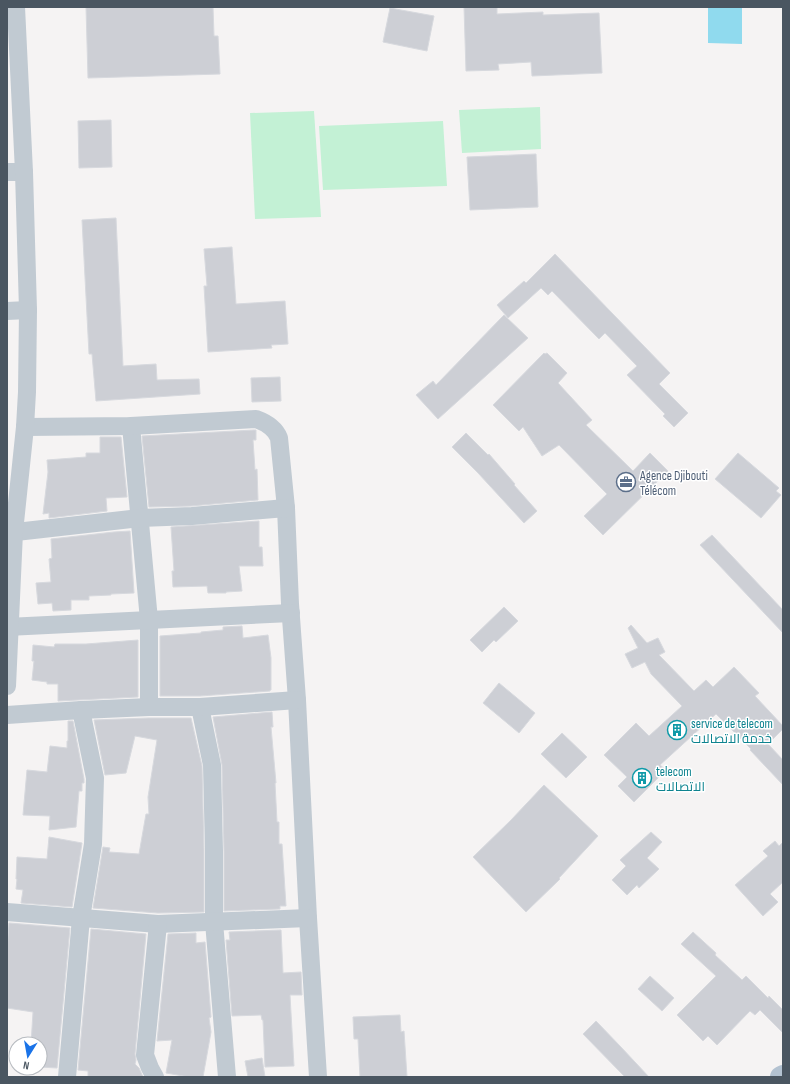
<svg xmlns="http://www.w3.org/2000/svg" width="790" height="1084" font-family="'Sofia Sans Condensed',Cairo,sans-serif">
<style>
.green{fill:#c3f1d5}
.water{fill:#90daee}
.building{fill:#cdcfd5;stroke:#d7d9de}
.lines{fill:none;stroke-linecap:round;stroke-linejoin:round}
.street{stroke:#c1cad2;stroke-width:18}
.primary{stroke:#b3c2d1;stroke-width:22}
.labels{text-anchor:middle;stroke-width:3;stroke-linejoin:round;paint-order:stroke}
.service-label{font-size:13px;fill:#4e5e75;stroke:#fff;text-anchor:start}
.culture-label{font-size:13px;fill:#0d838f;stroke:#fff;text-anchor:start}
</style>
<rect width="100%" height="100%" fill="#f5f3f3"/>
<!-- green -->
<g class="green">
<polygon points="540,107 541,149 462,153 459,110"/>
<polygon points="314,111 321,217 255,219 250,113"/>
<polygon points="443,121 447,186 323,190 319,126"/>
</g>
<!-- water -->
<polygon class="water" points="708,7 742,7 742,44 708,43"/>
<!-- building -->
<g class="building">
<polygon points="86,7 213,7 214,36 218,36 220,74 88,78"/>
<polygon points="464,7 497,7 497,14 543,12 543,15 599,13 602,73 532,76 531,62 498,64 499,70 466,71"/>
<polygon points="390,8 434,16 427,51 383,42"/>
<polygon points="111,120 112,167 79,168 78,121"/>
<polygon points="536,154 538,207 470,210 467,157"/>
<polygon points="116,218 123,366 156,364 157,380 199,379 200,394 96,401 92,354 89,354 82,220"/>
<polygon points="232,247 236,304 285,301 288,344 271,345 272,348 208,352 204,286 207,286 204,249"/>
<polygon points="555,254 670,373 659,384 688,413 674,427 663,416 665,414 627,375 637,366 605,333 599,339 552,291 548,295 541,288 508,318 497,305 524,281 526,283"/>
<polygon points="504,315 528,338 438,419 416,395 433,381 436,385"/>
<polygon points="544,353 545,354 547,353 567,373 558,383 592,420 586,425 633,471 650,453 668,471 603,535 584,516 607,494 559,445 542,456 523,427 519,431 493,405"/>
<polygon points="280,377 281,401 252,402 251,378"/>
<polygon points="254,430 256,430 256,440 253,440 255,470 257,469 258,500 191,506 149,507 142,436"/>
<polygon points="466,433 488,455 489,454 515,484 514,485 537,511 524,523 478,473 452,447"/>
<polygon points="100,437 121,437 127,497 106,498 107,511 49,518 49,513 43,514 48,472 47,460 86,457 86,453 100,453"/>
<polygon points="738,453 779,488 776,491 781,495 761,518 715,479"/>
<polygon points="259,521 259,547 262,547 263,566 239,566 242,591 226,592 226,593 208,593 207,586 173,587 172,571 174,571 171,527"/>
<polygon points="130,531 134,593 111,594 111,595 89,596 89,600 71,600 71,610 53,611 52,603 38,604 36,583 51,582 49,559 52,558 51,539 114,532"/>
<polygon points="712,535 783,610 783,633 700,545"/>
<polygon points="504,607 518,621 496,642 494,640 482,652 470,640"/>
<polygon points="631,625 647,643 658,638 665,652 659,655 694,691 706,680 713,687 734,667 759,693 755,696 783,726 783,729 768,744 783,760 783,785 750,750 751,749 716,714 660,765 666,770 634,802 618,786 627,777 604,755 636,723 649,736 682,706 651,674 645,662 632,668 625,654 638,648 628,628"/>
<polygon points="242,626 243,638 268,635 271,658 271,690 270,690 270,691 200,696 160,696 160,636 201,633 201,632 223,630 223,627"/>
<polygon points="138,640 138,697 58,701 58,684 47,684 47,682 32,680 34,661 32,661 33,645 54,647 55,644 86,644"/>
<polygon points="499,683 535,713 519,733 483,703"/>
<polygon points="272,712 273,727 271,727 276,783 275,783 277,822 279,822 279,844 282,844 286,906 280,906 280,909 224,911 224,851 222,765 213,717"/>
<polygon points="149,718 191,718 202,766 204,851 204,912 158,913 93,908 103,847 110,848 109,852 139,854 146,814 149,814 148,797 157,740 135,736 126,773 105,775 94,720"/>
<polygon points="68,721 73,721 84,779 84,783 82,783 82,791 79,791 76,827 49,830 50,816 23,815 27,770 47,772 50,746 67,748 67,741 68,741"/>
<polygon points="562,733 587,757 566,778 541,754"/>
<polygon points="544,785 598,836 559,878 560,879 526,912 473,857 511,820"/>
<polygon points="651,832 662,842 647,858 659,869 639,888 637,885 627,895 612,880 626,866 620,860"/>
<polygon points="49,837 82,843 72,907 21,903 23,890 16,889 17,879 16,879 17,857 47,859"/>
<polygon points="775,841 779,846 783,842 783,882 770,894 778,902 763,916 735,885 768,856 763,851"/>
<polygon points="9,923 70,928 57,1068 40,1067 40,1044 31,1044 33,1012 7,1008 7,950"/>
<polygon points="91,929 146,934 135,1054 136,1060 135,1064 139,1068 143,1077 88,1077 88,1071 78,1070"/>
<polygon points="281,930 283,973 301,972 302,995 290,995 294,1066 265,1067 263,1020 262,1020 261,1015 232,1016 226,940 230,940 229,932"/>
<polygon points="693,932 716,953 715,955 742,980 746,976 768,998 769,996 783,1010 783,1033 760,1010 755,1015 750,1011 717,1045 708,1036 703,1041 677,1015 716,976 681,944"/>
<polygon points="196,933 196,943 205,942 211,1017 209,1018 211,1032 203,1077 189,1077 166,1073 172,1040 157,1041 168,934"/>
<polygon points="650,976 674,998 662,1011 638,989"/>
<polygon points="400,1015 401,1032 404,1031 407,1077 360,1077 358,1039 354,1039 353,1017"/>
<polygon points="596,1021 620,1046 649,1077 625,1077 583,1034"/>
<polygon points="262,1058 265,1077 248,1077 245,1061"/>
</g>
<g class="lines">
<!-- street -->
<g class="street">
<polyline points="7,172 24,172"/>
<polyline points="7,311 28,310"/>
<polyline points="131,426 149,620 149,707"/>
<path d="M25 427 131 426 256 419C267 423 275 428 279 438L286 508 290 604 297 700 308 918 318 1077"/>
<polyline points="7,533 140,518 192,516 286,508"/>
<polyline points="7,627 291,613"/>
<polyline points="7,686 14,532 25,427 27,392 28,310 24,172 16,7"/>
<polyline points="200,707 212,765 214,851 214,922 227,1077"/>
<polyline points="7,715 81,710 149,707 200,707 297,700"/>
<polyline points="7,912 158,924 308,918"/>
<polyline points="67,1077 81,918 93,844 95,778 81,710"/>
<polyline points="155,1077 150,1068 145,1055 158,924"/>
</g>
<!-- primary -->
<polyline class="primary" points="781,1077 783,1076"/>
</g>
<!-- icons -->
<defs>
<symbol id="office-ring" viewBox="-11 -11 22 22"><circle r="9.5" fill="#fff" stroke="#5c6f8a" stroke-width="1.5"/><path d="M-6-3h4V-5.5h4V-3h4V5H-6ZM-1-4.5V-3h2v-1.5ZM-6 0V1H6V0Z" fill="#5c6f8a"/></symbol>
<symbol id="building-ring" viewBox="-11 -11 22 22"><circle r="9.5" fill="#fff" stroke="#0f9aa8" stroke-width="1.5"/><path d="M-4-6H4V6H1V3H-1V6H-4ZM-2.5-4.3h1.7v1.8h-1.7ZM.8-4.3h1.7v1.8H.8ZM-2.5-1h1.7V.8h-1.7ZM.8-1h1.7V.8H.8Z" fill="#0f9aa8"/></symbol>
</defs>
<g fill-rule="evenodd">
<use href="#office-ring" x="615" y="471" width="22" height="22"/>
<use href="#building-ring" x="666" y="719" width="22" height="22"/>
<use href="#building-ring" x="631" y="767" width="22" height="22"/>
</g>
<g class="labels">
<!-- service labels -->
<g class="service-label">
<text x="640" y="480">Agence Djibouti<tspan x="640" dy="15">Télécom</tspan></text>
</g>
<!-- culture labels -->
<g class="culture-label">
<text x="691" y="728">service de telecom<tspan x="691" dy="15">خدمة الاتصالات</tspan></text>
<text x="656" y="776">telecom<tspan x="656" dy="15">الاتصالات</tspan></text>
</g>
</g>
<!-- border -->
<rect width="790" height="1084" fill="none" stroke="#4a5661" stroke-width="16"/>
<!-- north arrow -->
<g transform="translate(28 1056) rotate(191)"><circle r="19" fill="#ffffff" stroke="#b7bbc0"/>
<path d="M0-3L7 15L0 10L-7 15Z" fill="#1a73e8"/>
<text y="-6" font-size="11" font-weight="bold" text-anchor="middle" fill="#4a5661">N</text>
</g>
</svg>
